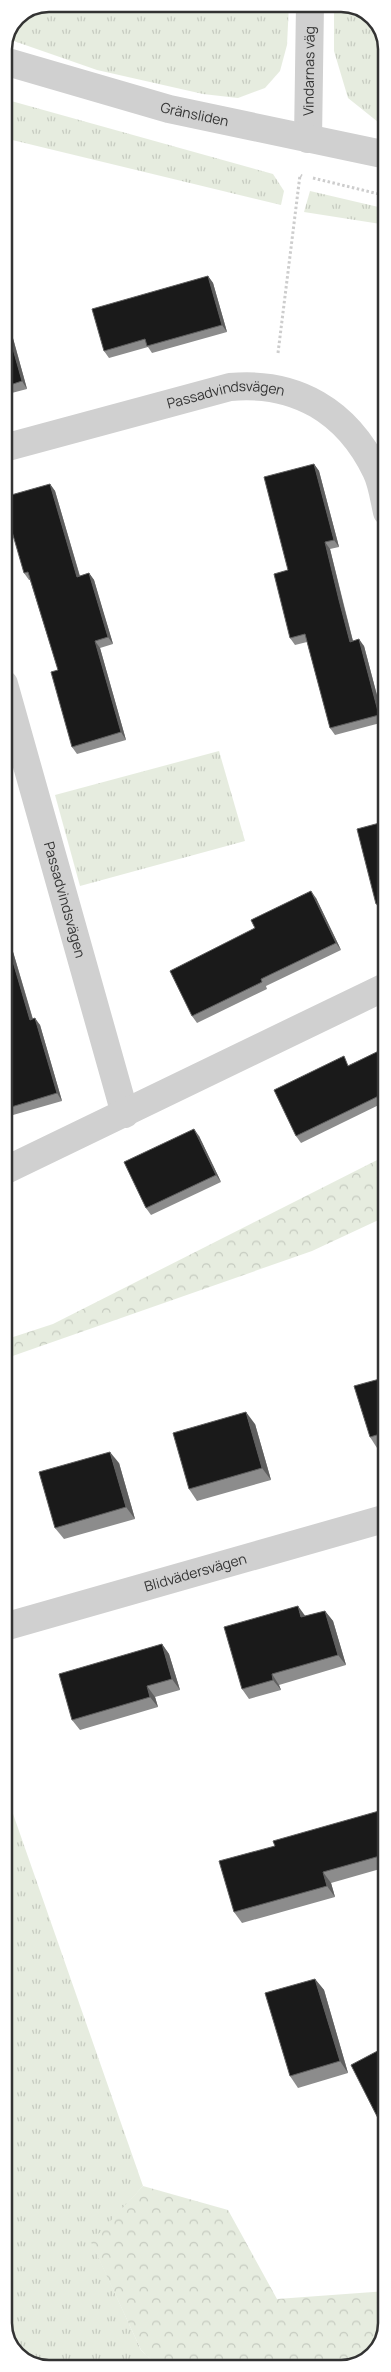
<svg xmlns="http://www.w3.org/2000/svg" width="391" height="2372" font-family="Manrope,sans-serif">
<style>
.grass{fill:url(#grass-tufts)}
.forest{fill:url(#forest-crowns)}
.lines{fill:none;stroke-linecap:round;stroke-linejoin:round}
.path{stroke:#cdcdcd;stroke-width:3;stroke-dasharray:2.5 2.5;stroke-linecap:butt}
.minor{stroke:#d0d0d0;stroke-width:28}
.tertiary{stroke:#d0d0d0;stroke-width:28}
.wall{fill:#8c8c8c}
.shaded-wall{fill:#5f5f5f}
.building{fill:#1a1a1a;stroke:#5f5f5f}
.labels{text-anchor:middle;stroke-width:5;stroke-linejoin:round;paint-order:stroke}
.street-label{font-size:14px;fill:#333;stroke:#fff}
.rim{fill:none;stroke:#333;stroke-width:2.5}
</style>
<defs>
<pattern id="grass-tufts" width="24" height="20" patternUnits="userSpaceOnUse" patternTransform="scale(1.25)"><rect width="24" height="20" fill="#e6ecdf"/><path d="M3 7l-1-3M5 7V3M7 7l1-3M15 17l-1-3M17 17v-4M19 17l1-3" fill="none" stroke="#c6cbc0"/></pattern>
<pattern id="forest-crowns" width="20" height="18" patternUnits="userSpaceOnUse" patternTransform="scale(1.25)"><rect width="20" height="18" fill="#e6ecdf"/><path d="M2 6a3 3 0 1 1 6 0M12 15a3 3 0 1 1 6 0" fill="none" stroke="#c6cbc0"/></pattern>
</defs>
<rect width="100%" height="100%" fill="#fff"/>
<!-- grass -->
<g class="grass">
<polygon points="49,4 289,4 287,45 280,71 265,88 238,98 203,94 97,70 8,39 17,17"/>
<path d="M334 4C346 4 364 8 374 17 391 35 387 98 387 124L378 122 348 98 334 51Z"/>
<polygon points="4,99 273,174 284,191 281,205 4,138"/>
<polygon points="310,191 387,209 387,225 304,212"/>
<polygon points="219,751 245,841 80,886 55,795"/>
<polygon points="4,1788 143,2186 92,2243 141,2350 160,2368 43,2368 17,2355 4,2329"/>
</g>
<!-- forest -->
<g class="forest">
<polygon points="387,1155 387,1216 312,1251 4,1359 4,1340 53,1324"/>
<polygon points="143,2186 228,2210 277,2299 387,2291 387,2323 376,2353 348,2368 160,2368 141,2350 91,2242"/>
</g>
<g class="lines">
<!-- path -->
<g class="path">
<polyline points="313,178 387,196"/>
<polyline points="278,353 300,175 302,176"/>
</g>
<!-- minor -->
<g class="minor">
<path id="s1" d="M308 139 310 4"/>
<path id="s2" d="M4 448 230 387C296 381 347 411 376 471 382 483 384 499 387 512"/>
<path id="s3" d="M4 684 125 1114"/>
<polyline points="4,1171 387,986"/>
<path id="s4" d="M4 1627 387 1518"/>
</g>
<!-- tertiary -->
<path class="tertiary" id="s5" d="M4 61 169 109 387 155"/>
</g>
<!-- wall -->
<g class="wall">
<polygon points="208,276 213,283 227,332 152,353 148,347 109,358 104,351"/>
<polygon points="4,311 6,313 27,389 4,395"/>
<polygon points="314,464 319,471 339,547 330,549 353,641 364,646 384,722 335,735 330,728 307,642 295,645 290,638 288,570"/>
<polygon points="50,484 55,491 80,576 89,573 94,580 102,608 113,644 100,648 126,740 77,754 72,747 58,670 30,580 29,580 24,573"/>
<polygon points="387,821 387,910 381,911 376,904"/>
<polygon points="4,897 13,927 6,928 33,1019 40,1025 62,1101 13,1115 8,1108 4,1094"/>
<polygon points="316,898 341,950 266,986 267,989 197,1023 192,1016"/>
<polygon points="387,1048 387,1101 301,1143 296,1136 349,1065"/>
<polygon points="199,1136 221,1182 151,1215 146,1208"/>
<polygon points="387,1377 387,1445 377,1448 370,1437"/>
<polygon points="255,1424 271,1480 197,1501 189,1489"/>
<polygon points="119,1463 135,1519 64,1539 55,1528"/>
<polygon points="325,1611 333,1621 346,1665 279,1685 281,1690 249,1699 242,1689 305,1616"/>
<polygon points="162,1644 169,1654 180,1690 155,1697 158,1707 80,1730 72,1720"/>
<polygon points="387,1823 387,1867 331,1883 335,1897 242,1923 234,1912 275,1846"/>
<polygon points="315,1979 324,1990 348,2073 298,2088 290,2076"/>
</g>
<!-- shaded-wall -->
<g class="shaded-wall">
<polygon points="208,276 213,283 227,332 222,325"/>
<polygon points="4,311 6,313 27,389 22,381 4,317"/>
<polygon points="314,464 319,471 339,547 334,540"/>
<polygon points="50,484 55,491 82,584 77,577"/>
<polygon points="325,542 330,549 344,607 355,649 350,642 339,600"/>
<polygon points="89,573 94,580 113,644 108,637"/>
<polygon points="359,639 364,646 384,722 379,715"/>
<polygon points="95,641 100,648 126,740 121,732"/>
<polygon points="311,891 316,898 341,950 336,943"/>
<polygon points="4,897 13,927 8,919 4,907"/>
<polygon points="4,926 6,928 35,1027 30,1020 4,931"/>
<polygon points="35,1018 40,1025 62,1101 57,1093"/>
<polygon points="194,1129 199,1136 221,1182 216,1175"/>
<polygon points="246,1412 255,1424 271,1480 262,1468"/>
<polygon points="110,1452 119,1463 135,1519 126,1507"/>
<polygon points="298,1606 306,1617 301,1617"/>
<polygon points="325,1611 333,1621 346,1665 338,1655"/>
<polygon points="162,1644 169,1654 180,1690 172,1679"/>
<polygon points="272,1674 279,1685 281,1690 273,1680"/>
<polygon points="147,1686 155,1697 158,1707 150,1697"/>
<polygon points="379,1811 387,1823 387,1840"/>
<polygon points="323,1872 331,1883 335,1897 327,1886"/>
<polygon points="315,1979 324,1990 348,2073 340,2061"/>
</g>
<!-- building -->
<g class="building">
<polygon points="208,276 222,325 147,346 145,339 104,351 92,309"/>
<polygon points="4,317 22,381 4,387"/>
<polygon points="314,464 334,540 325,542 339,600 350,642 359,639 379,715 330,728 305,634 290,638 274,574 288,570 264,477"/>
<polygon points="50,484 77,577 89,573 97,600 108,637 95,641 121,732 72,747 51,672 58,670 28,572 24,573 4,504 4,497"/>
<polygon points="387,821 387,901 376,904 357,829"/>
<polygon points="311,891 336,943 261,979 262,982 192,1016 170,971 255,928 251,920"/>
<polygon points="4,907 8,919 4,920"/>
<polygon points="4,931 30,1020 35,1018 57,1093 8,1108 4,1094"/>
<polygon points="387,1047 387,1092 296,1136 274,1090 344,1056 348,1066"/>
<polygon points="194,1129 216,1175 146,1208 124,1162"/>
<polygon points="387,1377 387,1432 370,1437 354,1386"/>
<polygon points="246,1412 262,1468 189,1489 173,1433"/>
<polygon points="110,1452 126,1507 55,1528 39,1472"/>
<polygon points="298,1606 301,1617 325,1611 338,1655 272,1674 273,1680 242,1689 224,1627"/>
<polygon points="162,1644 172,1679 147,1686 150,1697 72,1720 59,1674"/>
<polygon points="379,1811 387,1840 387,1854 323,1872 327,1886 234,1912 219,1861 275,1846 273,1841"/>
<polygon points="315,1979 340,2061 290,2076 265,1993"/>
<polygon points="387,2046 387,2136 351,2065"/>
</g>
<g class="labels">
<!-- street labels -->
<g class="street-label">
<text dy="5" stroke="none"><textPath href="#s1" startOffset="68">Vindarnas väg</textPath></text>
<text dy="5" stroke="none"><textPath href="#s5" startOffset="198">Gränsliden</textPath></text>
<text dy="5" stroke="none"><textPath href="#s2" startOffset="229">Passadvindsvägen</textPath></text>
<text dy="5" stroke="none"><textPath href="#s3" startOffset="224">Passadvindsvägen</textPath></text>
<text dy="5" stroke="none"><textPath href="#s4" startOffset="199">Blidvädersvägen</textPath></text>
</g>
</g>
<!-- crop -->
<path d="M0 0H391V2372H0ZM49 12H341A37 37 0 0 1 378 49V2323A37 37 0 0 1 341 2360H49A37 37 0 0 1 12 2323V49A37 37 0 0 1 49 12Z" fill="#fff" fill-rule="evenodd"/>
<path class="rim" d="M49 12H341A37 37 0 0 1 378 49V2323A37 37 0 0 1 341 2360H49A37 37 0 0 1 12 2323V49A37 37 0 0 1 49 12Z"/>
</svg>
